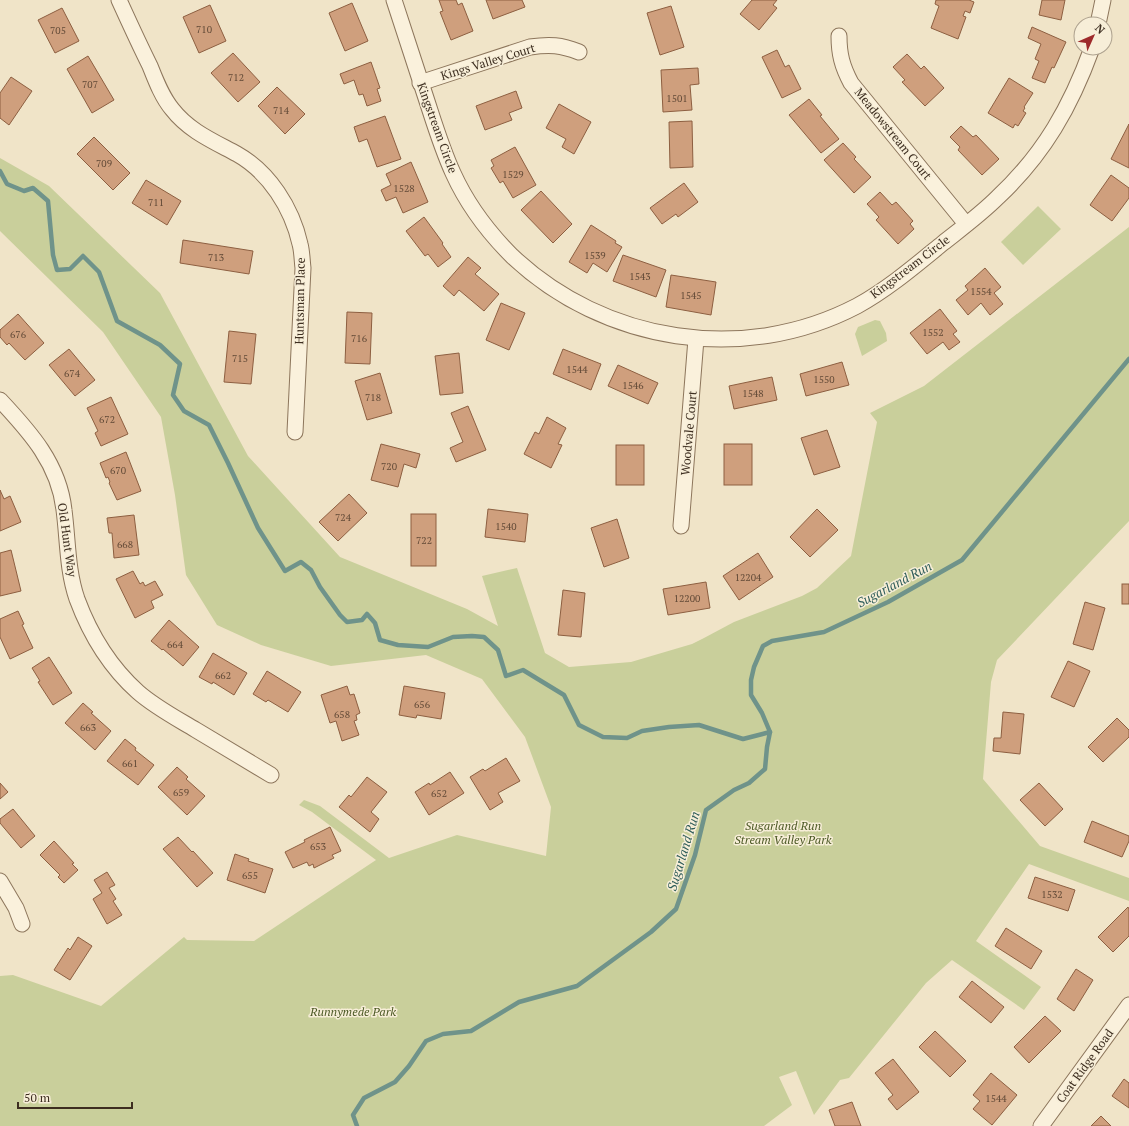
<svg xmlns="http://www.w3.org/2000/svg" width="1129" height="1126" font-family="'PT Serif',serif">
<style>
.green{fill:#c9cf9b}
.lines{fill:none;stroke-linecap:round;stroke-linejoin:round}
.stream{stroke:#6f938a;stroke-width:4.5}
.building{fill:#cf9f7d;stroke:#8d5f41}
.street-casing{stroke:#8d765c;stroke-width:17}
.street{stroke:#faf1dc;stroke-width:15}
.labels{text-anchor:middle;stroke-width:3;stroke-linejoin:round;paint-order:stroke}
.number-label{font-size:10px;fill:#624a37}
.street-label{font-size:12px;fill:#3d2e20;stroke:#f7eed8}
.park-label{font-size:12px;font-style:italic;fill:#4d5a26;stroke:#f7eed8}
.water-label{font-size:13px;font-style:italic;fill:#2f5d5a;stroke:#f7eed8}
</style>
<rect width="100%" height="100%" fill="#f0e4c8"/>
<!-- green -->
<g class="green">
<polygon points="0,158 49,186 160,293 248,456 340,557 467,609 498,626 482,576 517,568 545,653 569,667 631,662 692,644 704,638 734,622 802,596 817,588 851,556 877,422 870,413 924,386 1129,227 1129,521 997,660 991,682 983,779 1040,846 1129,878 1129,901 1029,864 976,941 1041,987 1024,1010 952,960 926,983 849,1078 840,1080 814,1115 796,1071 779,1077 792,1105 764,1126 0,1126 0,976 13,975 101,1006 184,937 187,940 254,941 376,860 312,812 299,805 304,800 320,806 389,858 457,835 546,856 551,807 525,737 482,679 426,655 331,666 261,645 217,625 186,575 175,495 161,417 103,332 0,231"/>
<polygon points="1038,206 1061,229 1023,265 1001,242"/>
<polygon points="875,320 880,321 886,333 887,341 862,356 855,334 858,327"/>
</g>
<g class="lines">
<!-- stream -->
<g class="stream">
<polyline points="0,171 7,184 24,191 33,188 48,201 53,255 57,270 70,269 83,256 99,272 117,321 160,345 180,364 173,395 184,411 209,425 228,463 258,528 285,571 301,562 311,570 320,587 340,615 347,622 362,620 367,614 375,623 380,640 398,645 428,647 453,637 472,636 484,637 498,650 506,676 523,670 564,695 579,725 603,737 627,738 642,731 669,727 699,725 743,739 770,732"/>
<polyline points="357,1126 353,1115 364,1098 395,1082 409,1066 426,1041 443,1034 471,1031 519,1002 577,986 651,932 676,909 695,855 706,810 734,790 749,783 765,769 767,747 770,732 762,713 751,695 751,680 754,667 763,646 772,641 824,632 888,602 962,560 1129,359"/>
</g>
</g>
<!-- building -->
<g class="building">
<polygon points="439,0 456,0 458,5 462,3 473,31 451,40 440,12 443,11"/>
<polygon points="486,0 522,0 525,7 493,19"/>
<polygon points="752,0 777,0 773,5 777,8 759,30 740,14"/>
<polygon points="936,0 969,0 974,2 970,13 965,11 963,16 966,17 958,39 931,28 939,6 935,4"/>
<polygon points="1042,0 1065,0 1061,20 1039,15"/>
<polygon points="352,3 368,41 345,51 329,13"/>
<polygon points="210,5 226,41 199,53 183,17"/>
<polygon points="671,6 684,47 660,55 647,13"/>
<polygon points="62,8 79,41 55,53 38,20"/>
<polygon points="1032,27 1066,42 1054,68 1052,67 1045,83 1032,78 1039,61 1035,59 1041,44 1028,38"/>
<polygon points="777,50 785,67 789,65 801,89 782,98 762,57"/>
<polygon points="233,53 260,82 238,102 211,73"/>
<polygon points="907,54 921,69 924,66 944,88 925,106 902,82 905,80 893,67"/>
<polygon points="88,56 114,100 92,113 67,69"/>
<polygon points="371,62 380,88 377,89 381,101 367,106 363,94 359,95 354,80 344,84 340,74"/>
<polygon points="698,68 699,84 690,85 692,110 663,112 661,70"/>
<polygon points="11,77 32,91 9,125 0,118 0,93"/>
<polygon points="1009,78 1033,93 1024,107 1025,108 1023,111 1026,113 1018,126 1015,124 1013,128 988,113"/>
<polygon points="277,87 305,114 285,134 258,106"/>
<polygon points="516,91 522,108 509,113 512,120 485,130 476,106"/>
<polygon points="809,99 822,115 820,116 839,139 821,153 789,115"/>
<polygon points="559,104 591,122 574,154 562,147 566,139 546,128"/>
<polygon points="385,116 401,159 377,167 367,139 359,142 354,127"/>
<polygon points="692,121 693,167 670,168 669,122"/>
<polygon points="1129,124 1129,168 1111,159"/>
<polygon points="961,126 973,137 976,135 999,159 982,175 958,150 960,147 950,137"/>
<polygon points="94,137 130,173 113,190 77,154"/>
<polygon points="843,143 856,157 854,159 871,177 854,193 824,160"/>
<polygon points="515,147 536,185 513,198 503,181 500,183 491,168 494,166 491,160"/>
<polygon points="411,162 428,202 403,213 396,197 386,201 381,190 391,185 386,174"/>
<polygon points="1111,175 1129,188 1129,198 1112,221 1090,205"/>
<polygon points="146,180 181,201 167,225 132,203"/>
<polygon points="684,183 698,202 678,217 676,214 662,224 650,208"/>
<polygon points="541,191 572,224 553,243 521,210"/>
<polygon points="880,192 892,205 896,202 913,221 910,224 914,229 898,244 876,220 879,217 867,204"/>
<polygon points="424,217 443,243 442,244 451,257 438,267 428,254 425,256 406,231"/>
<polygon points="591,225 616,241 615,243 622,247 607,272 593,263 587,273 569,262"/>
<polygon points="183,240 253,251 249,274 180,263"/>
<polygon points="623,255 666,270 656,297 613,281"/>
<polygon points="468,257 481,268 475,274 499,294 484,311 459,290 454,296 443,286"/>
<polygon points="985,268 1001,287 994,293 1003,304 990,315 981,303 968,315 956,300 968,290 965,286"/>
<polygon points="671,275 716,282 711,315 666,307"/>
<polygon points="501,303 525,313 509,350 486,340"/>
<polygon points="940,309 957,331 953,334 960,342 949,350 943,342 927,354 910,333"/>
<polygon points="347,312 372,313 370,364 345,363"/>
<polygon points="18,314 44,343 25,360 9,343 7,345 0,337 0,330"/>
<polygon points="229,331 256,334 251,384 224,382"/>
<polygon points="69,349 95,380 75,396 49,365"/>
<polygon points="563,349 601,364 591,390 553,374"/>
<polygon points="459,353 463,393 440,395 435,356"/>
<polygon points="842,362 849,385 806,396 800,374"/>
<polygon points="618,365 658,383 648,404 608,386"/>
<polygon points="380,373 392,413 367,420 355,381"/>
<polygon points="772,377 777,400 734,409 729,386"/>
<polygon points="111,397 128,434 101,446 95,433 98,431 87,408"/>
<polygon points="468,406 486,450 456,462 450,448 463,442 451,413"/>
<polygon points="547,417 566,428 558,444 562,445 551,468 524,454 535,432 539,434"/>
<polygon points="827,430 840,467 814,475 801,438"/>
<polygon points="381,444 420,454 416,468 404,464 398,487 371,480"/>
<rect x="724" y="444" width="28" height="41"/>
<rect x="616" y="445" width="28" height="40"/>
<polygon points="126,452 141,491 117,500 109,483 110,482 108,477 106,478 100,463"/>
<polygon points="0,490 4,499 10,496 21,522 0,531"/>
<polygon points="349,494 367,513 338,541 319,522"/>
<polygon points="488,509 528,514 525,542 485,537"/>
<polygon points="817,509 838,530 810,557 790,537"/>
<rect x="411" y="514" width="25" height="52"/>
<polygon points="134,515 139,555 114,558 112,533 109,533 107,518"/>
<polygon points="617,519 629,558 604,567 591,528"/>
<polygon points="11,550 21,591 0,596 0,553"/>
<polygon points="758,553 773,577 739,600 723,576"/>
<polygon points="133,571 140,584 143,582 145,586 155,581 163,595 151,601 154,608 135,618 116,579"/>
<polygon points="706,582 710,608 668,615 663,589"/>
<rect x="1122" y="584" width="7" height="20"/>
<polygon points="563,590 585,593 581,637 558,635"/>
<polygon points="1085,602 1105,608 1093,650 1073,644"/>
<polygon points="18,611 24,624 22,625 33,648 10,659 0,637 0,619"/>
<polygon points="169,620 199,647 183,666 163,649 162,650 151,641"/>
<polygon points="213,653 247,673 234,695 213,682 212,684 199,677"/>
<polygon points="49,657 72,693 53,705 38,682 40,681 32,668"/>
<polygon points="1068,661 1090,671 1074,707 1051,697"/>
<polygon points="267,671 301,692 288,712 268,700 266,702 253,694"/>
<polygon points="347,686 350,695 354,694 360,713 356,715 357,720 354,721 359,735 342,741 336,721 330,723 321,695"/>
<polygon points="404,686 445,693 441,719 417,715 416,718 399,715"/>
<polygon points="83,703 93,712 91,713 111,731 95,750 65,723"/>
<polygon points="1003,712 1024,714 1020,754 993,751 994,738 1001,738"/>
<polygon points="1117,718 1129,730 1129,737 1103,762 1088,747"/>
<polygon points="125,739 136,748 135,750 154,765 138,785 107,761"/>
<polygon points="506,758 520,781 498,793 503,802 490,810 470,777 483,769 485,771"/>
<polygon points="177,767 188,777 186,779 205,796 187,815 158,787"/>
<polygon points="450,772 464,793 429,815 415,792 429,783 430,785"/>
<polygon points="367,777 387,792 371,812 379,819 370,832 339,807 349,795 351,797"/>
<polygon points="0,783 8,792 0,799"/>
<polygon points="1039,783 1063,809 1045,826 1020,800"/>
<polygon points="13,809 35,836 21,848 0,823 0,819"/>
<polygon points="1092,821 1129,836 1129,841 1122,857 1084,842"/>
<polygon points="330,827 341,851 332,855 334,858 314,868 313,864 309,866 307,862 293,868 285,852 305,842 304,840"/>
<polygon points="178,837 192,852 193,851 213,873 197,887 163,849"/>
<polygon points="54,841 74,863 72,864 78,870 64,883 58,877 60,875 40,855"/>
<polygon points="235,854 249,859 248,861 273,869 265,893 227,880"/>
<polygon points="107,872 115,885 109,888 116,899 113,901 122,915 107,924 93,899 102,893 94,880"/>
<polygon points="1035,877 1075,890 1068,911 1028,898"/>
<polygon points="1128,907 1129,909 1129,936 1113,952 1098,937"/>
<polygon points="1006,928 1042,951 1031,969 995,946"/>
<polygon points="78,937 92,946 70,980 54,970 68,948 70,950"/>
<polygon points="1076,969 1093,980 1074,1011 1057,999"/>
<polygon points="972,981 1004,1007 991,1023 959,997"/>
<polygon points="1045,1016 1061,1031 1029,1063 1014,1047"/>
<polygon points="935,1031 966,1061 950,1077 919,1047"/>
<polygon points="893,1059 919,1092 897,1110 888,1099 893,1095 875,1073"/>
<polygon points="991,1073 1017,1095 992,1125 973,1109 980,1101 973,1095"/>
<polygon points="1124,1079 1129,1083 1129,1108 1112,1096"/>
<polygon points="852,1102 861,1126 835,1126 829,1110"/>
<polygon points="1101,1116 1111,1126 1091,1126"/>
</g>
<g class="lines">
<defs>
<g id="street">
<path d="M119 0C129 22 139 44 150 66 156 81 162 97 172 109 189 131 213 141 237 154 269 172 292 208 300 244 302 251 302 260 303 268L295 432"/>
<path d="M394 0C404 31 414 61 424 92 433 119 441 147 453 173 467 204 489 233 512 256 604 343 744 365 857 306 888 289 916 265 943 243 962 228 981 214 998 197 1044 154 1071 106 1092 48"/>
<polyline points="1098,24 1103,0"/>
<path d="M839 36C839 54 842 66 851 83L966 224"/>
<path d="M420 83 530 47C550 44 561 45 579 52"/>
<path d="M0 400C30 432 59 464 64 510 68 540 67 570 77 599 90 634 110 667 138 692 155 707 176 718 196 730 221 745 246 760 271 775"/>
<polyline points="681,526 696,339"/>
<polyline points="0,881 16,908 22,924"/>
<polyline points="1041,1126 1129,1005"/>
</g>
</defs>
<!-- street casing -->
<use href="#street" class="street-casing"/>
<!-- street -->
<use href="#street" class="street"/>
</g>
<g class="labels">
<!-- number labels -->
<g class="number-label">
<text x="204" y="33">710</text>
<text x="58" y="34">705</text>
<text x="236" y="81">712</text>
<text x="90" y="88">707</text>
<text x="677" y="102">1501</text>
<text x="281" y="114">714</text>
<text x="104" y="167">709</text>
<text x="513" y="178">1529</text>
<text x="404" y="192">1528</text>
<text x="156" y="206">711</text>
<text x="595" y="259">1539</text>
<text x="216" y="261">713</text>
<text x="640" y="280">1543</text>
<text x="981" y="295">1554</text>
<text x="691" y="299">1545</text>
<text x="933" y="336">1552</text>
<text x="18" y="338">676</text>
<text x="359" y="342">716</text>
<text x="240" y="362">715</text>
<text x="577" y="373">1544</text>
<text x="72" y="377">674</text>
<text x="824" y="383">1550</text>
<text x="633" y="389">1546</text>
<text x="753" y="397">1548</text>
<text x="373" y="401">718</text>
<text x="107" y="423">672</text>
<text x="389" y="470">720</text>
<text x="118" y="474">670</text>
<text x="343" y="521">724</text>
<text x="506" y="530">1540</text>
<text x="424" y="544">722</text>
<text x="125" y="548">668</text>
<text x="748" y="581">12204</text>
<text x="687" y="602">12200</text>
<text x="175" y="648">664</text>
<text x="223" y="679">662</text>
<text x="422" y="708">656</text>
<text x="342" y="718">658</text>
<text x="88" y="731">663</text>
<text x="130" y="767">661</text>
<text x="181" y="796">659</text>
<text x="439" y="797">652</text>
<text x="318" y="850">653</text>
<text x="250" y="879">655</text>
<text x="1052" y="898">1532</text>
<text x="996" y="1102">1544</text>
</g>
<!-- street labels -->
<g class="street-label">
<text transform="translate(488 62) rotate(-17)" y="4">Kings Valley Court</text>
<text transform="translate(437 128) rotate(70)" y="4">Kingstream Circle</text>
<text transform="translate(893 134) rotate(51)" y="4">Meadowstream Court</text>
<text transform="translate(910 267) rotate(-37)" y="4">Kingstream Circle</text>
<text transform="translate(300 301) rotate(-89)" y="4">Huntsman Place</text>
<text transform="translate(689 433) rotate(-85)" y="4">Woodvale Court</text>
<text transform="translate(67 540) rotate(82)" y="4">Old Hunt Way</text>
<text transform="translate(1085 1066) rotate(-54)" y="4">Coat Ridge Road</text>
</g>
<!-- park labels -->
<g class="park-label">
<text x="783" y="830">Sugarland Run<tspan x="783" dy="14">Stream Valley Park</tspan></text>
<text x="353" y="1016">Runnymede Park</text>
</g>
<!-- water labels -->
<g class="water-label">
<text transform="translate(894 584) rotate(-28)" y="5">Sugarland Run</text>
<text transform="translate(683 851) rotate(-73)" y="5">Sugarland Run</text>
</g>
</g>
<!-- north arrow -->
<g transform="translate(1093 36) rotate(45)"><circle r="19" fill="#f7eed8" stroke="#ada18e"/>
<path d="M0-3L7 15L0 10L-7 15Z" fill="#9e2a2b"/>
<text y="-6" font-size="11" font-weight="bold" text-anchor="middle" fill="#3d2e20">N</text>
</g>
<!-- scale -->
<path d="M18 1102v6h114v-6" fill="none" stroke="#3d2e20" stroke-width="2"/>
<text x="24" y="1102" font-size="12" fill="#3d2e20" stroke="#f7eed8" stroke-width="3" paint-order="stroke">50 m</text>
</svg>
